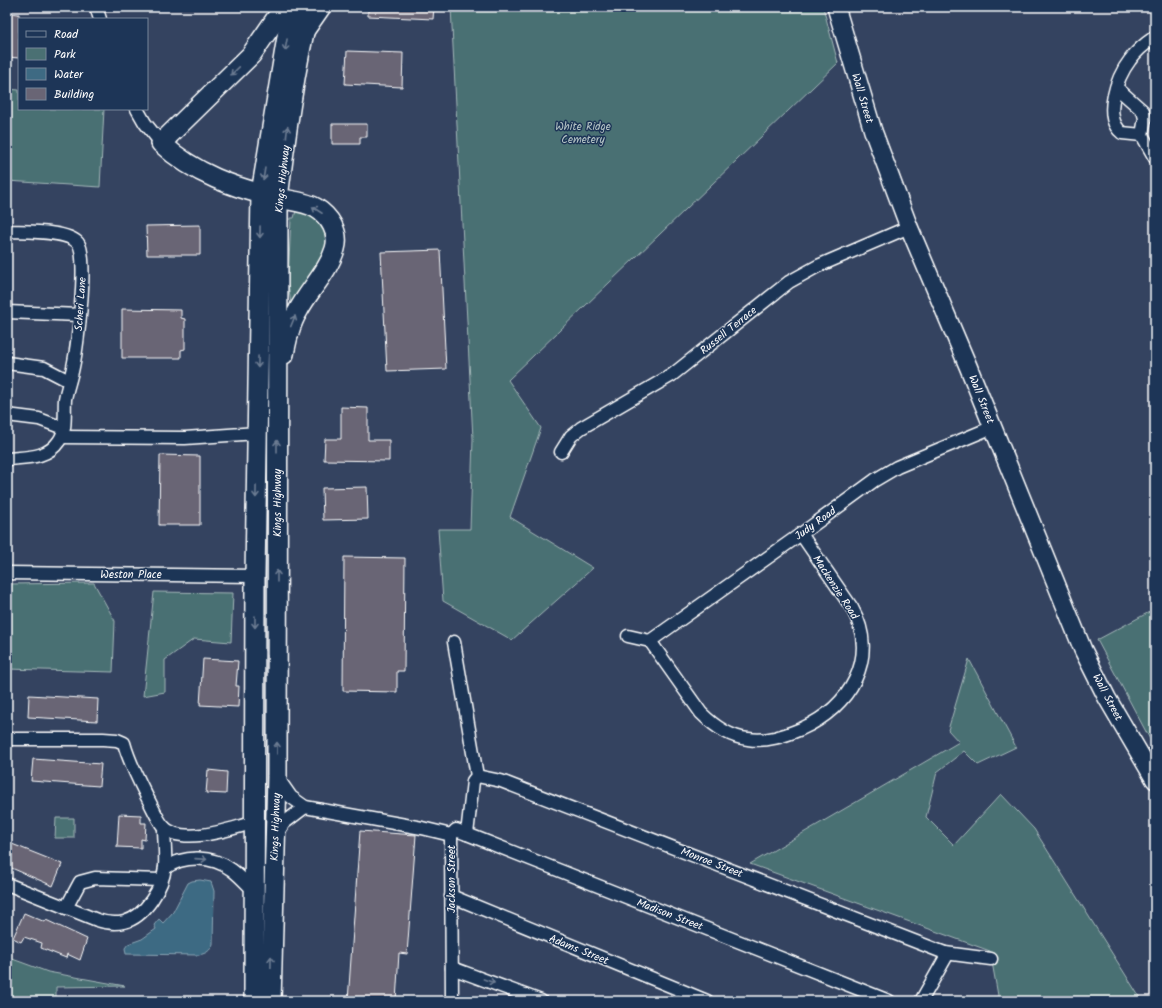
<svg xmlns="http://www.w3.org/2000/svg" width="1162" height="1008" font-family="Kalam,sans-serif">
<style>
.green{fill:#4a7073;stroke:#a4b8b9}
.water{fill:#3e6a83;stroke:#8ba6b5}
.building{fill:#696575;stroke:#fff}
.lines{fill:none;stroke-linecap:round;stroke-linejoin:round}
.street-casing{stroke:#fff;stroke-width:15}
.secondary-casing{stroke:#fff;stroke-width:20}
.primary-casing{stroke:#fff;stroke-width:22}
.street{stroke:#1d3557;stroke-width:12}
.secondary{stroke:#1d3557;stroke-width:17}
.primary{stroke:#1d3557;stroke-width:19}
.oneway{stroke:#6c7c92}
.labels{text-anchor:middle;stroke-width:3;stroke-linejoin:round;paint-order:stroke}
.street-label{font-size:11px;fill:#fff;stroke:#1d3557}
.park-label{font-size:11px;fill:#b7c6c7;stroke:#1d3557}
</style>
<rect width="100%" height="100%" fill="#344360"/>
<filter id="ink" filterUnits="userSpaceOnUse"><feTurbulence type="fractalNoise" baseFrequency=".025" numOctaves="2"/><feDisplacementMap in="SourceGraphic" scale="8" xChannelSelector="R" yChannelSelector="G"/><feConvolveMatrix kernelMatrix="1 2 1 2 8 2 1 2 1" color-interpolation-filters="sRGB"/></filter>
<g filter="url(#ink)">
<!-- green -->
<g class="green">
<polygon points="451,7 823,7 838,63 508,380 541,428 510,517 593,568 512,640 443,601 438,529 470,529 473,439"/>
<polygon points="7,89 19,90 19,109 104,109 100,187 7,181"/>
<polygon points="297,207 321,221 328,240 324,254 293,304 291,304 288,283 291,218 294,218"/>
<polygon points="94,583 115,621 113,672 7,669 7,584"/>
<polygon points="154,592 233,593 231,642 194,639 165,660 165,692 143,696"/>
<polygon points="1155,609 1155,742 1151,741 1097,640"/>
<polygon points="969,659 1016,747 978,765 964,751 937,772 926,817 954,845 1001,794 1034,829 1142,1001 999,1001 990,951 750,864 959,742 948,730"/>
<polygon points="56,818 74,818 74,838 55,838"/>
<polygon points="7,957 48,972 125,986 56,987 56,1001 7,1001"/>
</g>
<!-- water -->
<path class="water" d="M200 880 211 882 214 891 213 944C210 951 207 953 199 955L126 954 125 948 128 944 142 939 156 929 154 925 159 919 163 923 173 912 188 883 192 881Z"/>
<!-- building -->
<g class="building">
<polygon points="368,7 434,7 433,19 368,16"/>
<polygon points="7,13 19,14 19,58 7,57"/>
<polygon points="347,51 403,53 402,87 345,84"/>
<polygon points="332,124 367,124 367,137 360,137 360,144 332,144"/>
<polygon points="200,225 200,255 147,255 146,226"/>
<polygon points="440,250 446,369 387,371 381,252"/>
<polygon points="122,309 181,310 181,318 185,319 185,349 181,350 181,358 122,358"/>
<polygon points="341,407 368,408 368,440 389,440 389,461 324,460 325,439 341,439"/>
<polygon points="160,455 200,456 200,525 159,525"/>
<polygon points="367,487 368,519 323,520 322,488"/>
<polygon points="344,557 405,558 404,671 397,671 397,692 343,691"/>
<polygon points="203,659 238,661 236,686 239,686 238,707 200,705"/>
<polygon points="29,695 98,699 97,721 28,717"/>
<polygon points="33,759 101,764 99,786 31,781"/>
<polygon points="208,770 227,772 226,794 206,793"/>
<polygon points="119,814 141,815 141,823 146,823 145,840 141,839 141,848 117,847"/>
<polygon points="360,831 416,835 407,954 399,953 396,1001 348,1001"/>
<polygon points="7,842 62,864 53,886 7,866"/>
<polygon points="24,913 45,922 46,920 87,939 80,960 67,954 66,958 41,948 42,943 24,937 21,942 13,938"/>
</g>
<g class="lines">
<defs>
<g id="street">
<polyline points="96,7 100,19"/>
<polyline points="1117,88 1143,111 1145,118 1142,135 1155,158"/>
<polyline points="137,109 145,123 161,143"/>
<path d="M1142 135 1122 133C1102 117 1117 77 1130 60 1136 51 1146 43 1155 37"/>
<path d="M7 231C24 232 67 230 78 243 89 256 77 348 73 367 71 378 67 388 65 399 64 412 67 431 59 441 47 459 26 457 7 459"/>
<polyline points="7,312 79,315"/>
<polyline points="7,363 44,368 69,381"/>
<polyline points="7,415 39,419 63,428"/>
<polyline points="62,437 185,438 257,433"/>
<polyline points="561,452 571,436 581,428 672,375 789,282 818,266 909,227"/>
<polyline points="7,573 255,576"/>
<polyline points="628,636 650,641"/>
<path d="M650 641 701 713C714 726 729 737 748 739 767 742 784 736 801 729 850 707 880 658 852 608L801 534"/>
<polyline points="650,641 801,534 875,480 897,467 993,427"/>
<polyline points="454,642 477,776 473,781 467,834"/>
<path d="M7 739H103L117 740 124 743C129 762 139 781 148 799 153 808 157 819 163 826 180 847 234 828 255 822"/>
<polyline points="477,776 501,781 945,953 991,959"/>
<polyline points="277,777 291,797 305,807 422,828 451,835"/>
<polyline points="276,835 284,823 305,807"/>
<polyline points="451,835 456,830 467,834 889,1001"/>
<polyline points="451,835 452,1001"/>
<path d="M165 868C184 855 212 855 232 870 240 876 247 884 254 891"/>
<path d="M7 884 97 920C106 923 115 924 124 922 145 917 163 887 165 867 166 854 164 840 164 827"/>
<polyline points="451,896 707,1001"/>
<polyline points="66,908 80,882 95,878 161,880"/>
<polyline points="452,968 541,1001"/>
<polyline points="921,1001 946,957 945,953"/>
</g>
<g id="secondary">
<polyline points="836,7 873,131 909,227 968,366 1083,650 1107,698 1155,780"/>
<polyline points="306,30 322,7"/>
</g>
<g id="primary">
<path d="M284 7 251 55 161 143C194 174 235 188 278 198 290 201 304 201 316 208 329 216 340 232 335 249 328 272 309 290 298 311 290 324 287 339 284 354"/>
<polyline points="254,1001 255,576 261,193 292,7"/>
<path d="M271 1001 277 776 278 198C286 134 294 70 310 7"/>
</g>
</defs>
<!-- street casing -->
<use href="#street" class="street-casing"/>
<!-- secondary casing -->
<use href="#secondary" class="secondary-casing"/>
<!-- primary casing -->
<use href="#primary" class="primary-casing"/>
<!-- street -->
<use href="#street" class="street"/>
<!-- secondary -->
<use href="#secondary" class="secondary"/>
<!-- primary -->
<use href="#primary" class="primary"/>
</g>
<!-- one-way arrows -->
<defs><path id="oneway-shaft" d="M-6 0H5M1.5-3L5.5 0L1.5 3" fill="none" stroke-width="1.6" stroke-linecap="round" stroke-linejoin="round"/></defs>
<g class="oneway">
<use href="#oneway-shaft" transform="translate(286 45) rotate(100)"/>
<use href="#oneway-shaft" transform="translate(235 71) rotate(136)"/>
<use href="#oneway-shaft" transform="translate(287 132) rotate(-83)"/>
<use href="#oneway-shaft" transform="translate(264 174) rotate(99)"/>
<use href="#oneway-shaft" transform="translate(317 210) rotate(-147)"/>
<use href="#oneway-shaft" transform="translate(260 232) rotate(91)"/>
<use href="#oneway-shaft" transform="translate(293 321) rotate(-68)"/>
<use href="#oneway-shaft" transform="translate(258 362) rotate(91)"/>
<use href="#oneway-shaft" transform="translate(277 446) rotate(-90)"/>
<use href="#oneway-shaft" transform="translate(256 492) rotate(91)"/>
<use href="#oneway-shaft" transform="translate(277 576) rotate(-90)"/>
<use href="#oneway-shaft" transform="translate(255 622) rotate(90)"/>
<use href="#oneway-shaft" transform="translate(277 748) rotate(-90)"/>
<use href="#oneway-shaft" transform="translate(201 859) rotate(4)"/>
<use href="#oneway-shaft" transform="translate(271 962) rotate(-89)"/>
<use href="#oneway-shaft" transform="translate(489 981) rotate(20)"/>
</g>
</g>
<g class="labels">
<!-- street labels -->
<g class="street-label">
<text transform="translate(863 98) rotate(73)" y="4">Wall Street</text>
<text transform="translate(282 179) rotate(-84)" y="4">Kings Highway</text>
<text transform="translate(80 304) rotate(-86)" y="4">Scheri Lane</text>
<text transform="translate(728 330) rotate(-39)" y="4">Russell Terrace</text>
<text transform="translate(982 399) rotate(68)" y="4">Wall Street</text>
<text transform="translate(277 503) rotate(-90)" y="4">Kings Highway</text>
<text transform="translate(815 523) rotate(-36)" y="4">Judy Road</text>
<text x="131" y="578">Weston Place</text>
<text transform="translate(836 587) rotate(57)" y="4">Mackenzie Road</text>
<text transform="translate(1108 697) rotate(62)" y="4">Wall Street</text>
<text transform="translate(275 827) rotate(-88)" y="4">Kings Highway</text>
<text transform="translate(712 862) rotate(21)" y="4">Monroe Street</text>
<text transform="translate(451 879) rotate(-90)" y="4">Jackson Street</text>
<text transform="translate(670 914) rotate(21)" y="4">Madison Street</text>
<text transform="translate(579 949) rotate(22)" y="4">Adams Street</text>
</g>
<!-- park labels -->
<g class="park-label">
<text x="583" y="130">White Ridge<tspan x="583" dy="13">Cemetery</tspan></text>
</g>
</g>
<!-- margin -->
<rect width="1162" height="1008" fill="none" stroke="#1d3557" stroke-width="24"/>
<rect x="12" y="12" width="1138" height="984" fill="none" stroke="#fff" stroke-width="1.5" filter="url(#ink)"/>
<!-- legend -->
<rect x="18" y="18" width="130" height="92" fill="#1d3557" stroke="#77869a"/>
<rect x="26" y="31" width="20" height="6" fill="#1d3557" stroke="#77869a"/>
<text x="54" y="38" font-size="12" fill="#ffffff">Road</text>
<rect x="26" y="48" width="20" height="12" fill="#4a7073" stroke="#77869a"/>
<text x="54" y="58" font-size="12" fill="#ffffff">Park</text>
<rect x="26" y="68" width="20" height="12" fill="#3e6a83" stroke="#77869a"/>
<text x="54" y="78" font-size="12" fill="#ffffff">Water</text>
<rect x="26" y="88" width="20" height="12" fill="#696575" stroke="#77869a"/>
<text x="54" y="98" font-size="12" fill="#ffffff">Building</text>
</svg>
